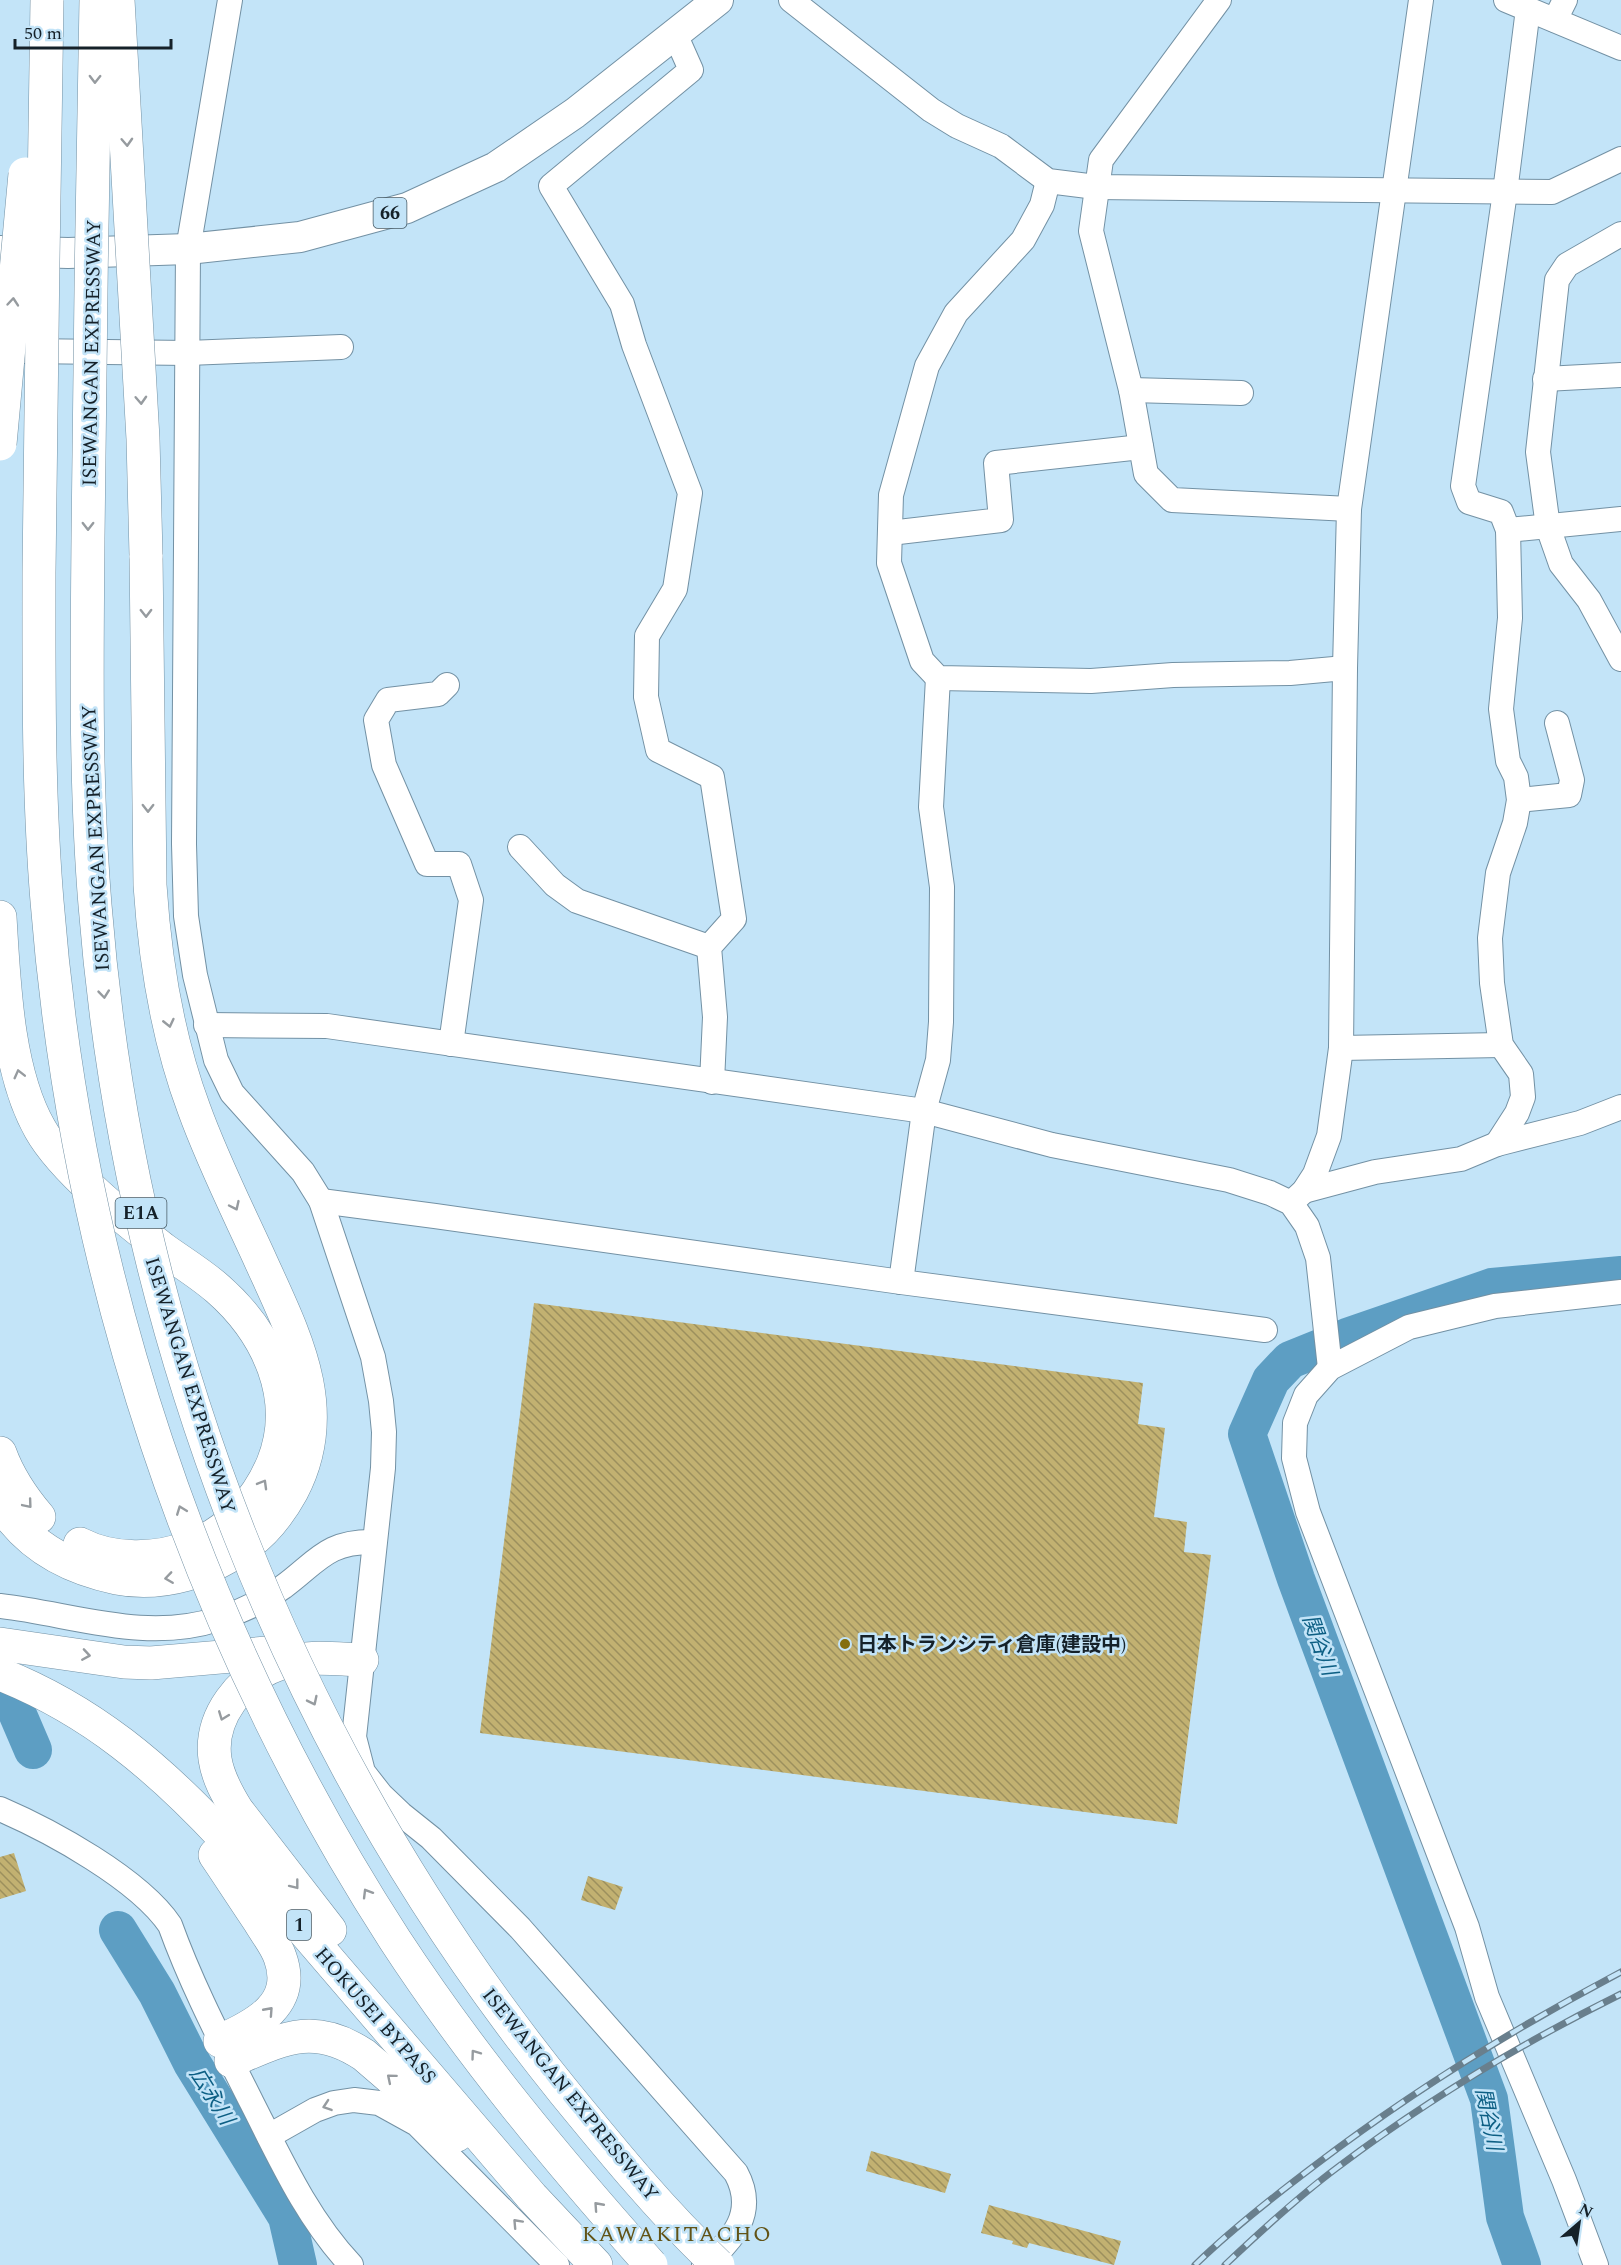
<svg xmlns="http://www.w3.org/2000/svg" width="1621" height="2265" font-family="Spectral,'Noto Sans JP',serif">
<style>
.lines{fill:none;stroke-linecap:round;stroke-linejoin:round}
.river{stroke:#5d9ec3;stroke-width:38}
.building{fill:url(#building-back-hatch)}
.minor-casing{stroke:#7391a4;stroke-width:26}
.major-casing{stroke:#7391a4;stroke-width:32}
.highway-casing{stroke:#7391a4;stroke-width:34}
.minor{stroke:#fff;stroke-width:24}
.major{stroke:#fff;stroke-width:30}
.highway{stroke:#fff;stroke-width:33}
.rail-casing{stroke:#697f8d;stroke-width:7}
.rail{stroke:#c3e4f8;stroke-width:4.5;stroke-dasharray:14;stroke-linecap:butt}
.highway-bridge-casing{stroke:#7391a4;stroke-width:34;stroke-linecap:butt}
.highway-bridge{stroke:#fff;stroke-width:33}
.oneway{stroke:#969b9f}
.poi-dot{fill:#846e0c;stroke:#c3e4f8;stroke-width:2}
.labels{text-anchor:middle;stroke-width:5;stroke-linejoin:round;paint-order:stroke}
.shield{fill:#c3e4f8;stroke:#495c67;stroke-width:1.5}
.shield-label{font-size:18px;font-weight:bold;fill:#152129}
.street-label{font-size:20px;fill:#152129;stroke:#c3e4f8}
.poi-label{font-size:20px;font-weight:bold;fill:#152129;stroke:#c3e4f8;text-anchor:start}
.water-label{font-size:21px;font-style:italic;fill:#0d5f84;stroke:#c3e4f8}
.quarter-label{font-size:22px;letter-spacing:1.5px;fill:#625316;stroke:#c3e4f8}
</style>
<defs>
<pattern id="building-back-hatch" width="6" height="6" patternUnits="userSpaceOnUse" patternTransform="scale(1.5)"><rect width="6" height="6" fill="#c2b171"/><path d="M-1 5l2 2M0 0l6 6M5-1l2 2" fill="none" stroke="#9c905d"/></pattern>
</defs>
<rect width="100%" height="100%" fill="#c3e4f8"/>
<g class="lines">
<!-- river -->
<g class="river">
<polyline points="0,1673 33,1750"/>
<polyline points="118,1930 157,1993 192,2063 287,2217 298,2265"/>
<polyline points="1522,2265 1505,2217 1489,2099 1296,1579 1247,1434 1271,1380 1290,1360 1347,1337 1492,1287 1621,1275"/>
</g>
</g>
<!-- building -->
<g class="building">
<polygon points="534,1303 1143,1383 1138,1424 1165,1428 1154,1517 1187,1522 1184,1552 1211,1555 1177,1824 480,1733"/>
<polygon points="14,1853 26,1891 0,1899 0,1857"/>
<polygon points="588,1876 623,1887 615,1910 581,1900"/>
<polygon points="871,2151 951,2174 945,2193 866,2171"/>
<polygon points="989,2205 1121,2241 1114,2265 1029,2243 1027,2248 1012,2244 1013,2241 981,2233"/>
</g>
<g class="lines">
<defs>
<g id="minor">
<path d="M230 0 188 249 184 844 186 916 195 975 216 1060 232 1093 303 1172 321 1201 373 1357 381 1401 384 1432 383 1468 354 1737 363 1772 381 1795 401 1814 431 1838 520 1928 736 2173C757 2212 734 2239 704 2265"/>
<polyline points="791,0 931,110 957,126 1001,146 1048,181 1096,187 1552,192 1621,159"/>
<polyline points="1219,0 1101,160 1091,231 1131,390 1146,474 1172,500 1349,509"/>
<polyline points="1506,0 1621,48"/>
<polyline points="1555,20 1565,0"/>
<polyline points="675,34 691,70 551,186 622,304 634,345 690,493 675,589 647,636 646,697 658,750 712,777 734,919 709,947 715,1017 712,1082"/>
<polyline points="1048,181 1042,205 1023,240 956,313 927,366 891,495 889,563 922,661 938,678 1091,681 1173,675 1290,673 1345,668"/>
<polyline points="1621,234 1567,265 1557,280 1538,452 1548,527 1561,564 1589,600 1621,659"/>
<polyline points="25,351 188,353 341,347"/>
<polyline points="1545,379 1621,375"/>
<polyline points="1131,390 1241,393"/>
<polyline points="1508,530 1621,519"/>
<polyline points="890,533 1001,520 996,463 1141,447"/>
<polyline points="447,685 438,694 388,700 376,720 384,765 427,864 459,864 471,900 451,1044"/>
<polyline points="1519,800 1569,795 1572,780 1557,723"/>
<polyline points="520,847 555,885 577,901 709,947"/>
<polyline points="206,1025 327,1026 924,1111 1052,1145 1229,1180 1270,1193 1291,1203 1307,1226 1318,1258 1330,1368"/>
<polyline points="1341,1048 1501,1045"/>
<polyline points="1497,1144 1517,1113 1523,1097 1521,1074 1501,1045 1492,983 1490,938 1498,873 1515,823 1519,800 1516,777 1508,761 1501,709 1510,618 1508,530 1501,512 1469,502 1463,486 1505,192 1528,9"/>
<polyline points="1304,1191 1375,1172 1461,1159 1497,1144 1580,1123 1621,1107"/>
<polyline points="321,1201 435,1216 901,1282 1265,1330"/>
<polyline points="1291,1203 1304,1191 1315,1174 1329,1136 1341,1048 1345,668 1349,509 1421,0"/>
<polyline points="901,1282 924,1111 938,1060 941,1022 942,887 931,807 938,678"/>
<path d="M0 1606C72 1614 145 1643 218 1619 241 1612 263 1601 283 1587 318 1561 327 1541 374 1542"/>
<path d="M0 1809C51 1831 139 1879 170 1925 192 1986 223 2045 252 2103 281 2160 307 2218 351 2265"/>
<polyline points="269,2136 315,2110 334,2103 354,2100 379,2103 417,2124 557,2265"/>
<polyline points="1596,2265 1564,2180 1487,1997 1467,1927 1308,1512 1294,1458 1295,1423 1306,1395 1330,1368 1409,1327 1495,1306 1621,1292"/>
</g>
<polyline id="major" points="0,251 68,253 188,249 300,237 407,208 496,167 575,113 718,0"/>
<g id="highway">
<path d="M0 917C4 983 7 1071 40 1129 63 1170 126 1220 163 1249 181 1262 201 1274 218 1289 267 1332 299 1398 273 1463 257 1501 229 1532 190 1547 156 1560 113 1561 80 1544"/>
<path d="M0 1453C9 1478 22 1497 39 1517"/>
<path d="M0 1502C26 1545 68 1568 117 1578 162 1587 212 1571 248 1544 267 1530 281 1511 292 1491 336 1408 292 1331 258 1255 236 1207 212 1159 194 1109 167 1037 155 961 150 885L146 555"/>
<polyline points="0,1644 124,1662 151,1663 267,1653"/>
<path d="M0 1674C91 1710 159 1768 225 1839L532 2197 596 2265"/>
<path d="M215 1855C230 1877 244 1899 259 1921 266 1933 276 1945 280 1957 297 2004 256 2025 220 2041"/>
<path d="M330 1930 237 1810C227 1794 218 1778 215 1759 209 1717 241 1677 279 1664 305 1655 335 1659 362 1660"/>
<path d="M231 2061C282 2039 313 2021 364 2055L457 2135"/>
</g>
</defs>
<!-- minor casing -->
<use href="#minor" class="minor-casing"/>
<!-- major casing -->
<use href="#major" class="major-casing"/>
<!-- highway casing -->
<use href="#highway" class="highway-casing"/>
<!-- minor -->
<use href="#minor" class="minor"/>
<!-- major -->
<use href="#major" class="major"/>
<!-- highway -->
<use href="#highway" class="highway"/>
<defs>
<g id="rail">
<path d="M1195 2265C1232 2229 1273 2197 1314 2166 1411 2092 1513 2029 1621 1972"/>
<path d="M1225 2265C1261 2231 1299 2196 1338 2167 1427 2100 1522 2043 1621 1994"/>
</g>
</defs>
<!-- rail casing -->
<use href="#rail" class="rail-casing"/>
<!-- rail -->
<use href="#rail" class="rail"/>
<defs>
<g id="highway-bridge">
<path d="M47 0C45 191 40 381 39 572 39 681 38 792 47 901 76 1270 194 1629 395 1940 471 2056 559 2162 651 2265"/>
<path d="M96 0C93 179 89 359 88 538 87 660 85 783 95 905 129 1338 290 1754 564 2092 613 2152 662 2212 718 2265"/>
<polyline points="118,0 143,439 146,555"/>
<polyline points="0,444 25,174"/>
</g>
</defs>
<!-- highway-bridge casing -->
<use href="#highway-bridge" class="highway-bridge-casing"/>
<!-- highway-bridge -->
<use href="#highway-bridge" class="highway-bridge"/>
</g>
<!-- one-way arrows -->
<defs><path id="oneway-chevron" d="M-2-3.5L2.5 0L-2 3.5" fill="none" stroke-width="1.6" stroke-linecap="round" stroke-linejoin="round" transform="scale(1.5)"/></defs>
<g class="oneway">
<use href="#oneway-chevron" transform="translate(95 79) rotate(91)"/>
<use href="#oneway-chevron" transform="translate(127 142) rotate(87)"/>
<use href="#oneway-chevron" transform="translate(13 302) rotate(-85)"/>
<use href="#oneway-chevron" transform="translate(141 400) rotate(87)"/>
<use href="#oneway-chevron" transform="translate(88 526) rotate(90)"/>
<use href="#oneway-chevron" transform="translate(146 613) rotate(89)"/>
<use href="#oneway-chevron" transform="translate(148 808) rotate(90)"/>
<use href="#oneway-chevron" transform="translate(104 994) rotate(84)"/>
<use href="#oneway-chevron" transform="translate(169 1023) rotate(77)"/>
<use href="#oneway-chevron" transform="translate(19 1074) rotate(-104)"/>
<use href="#oneway-chevron" transform="translate(235 1206) rotate(65)"/>
<use href="#oneway-chevron" transform="translate(263 1484) rotate(-60)"/>
<use href="#oneway-chevron" transform="translate(28 1504) rotate(50)"/>
<use href="#oneway-chevron" transform="translate(181 1510) rotate(-111)"/>
<use href="#oneway-chevron" transform="translate(169 1578) rotate(172)"/>
<use href="#oneway-chevron" transform="translate(86 1655) rotate(9)"/>
<use href="#oneway-chevron" transform="translate(313 1701) rotate(64)"/>
<use href="#oneway-chevron" transform="translate(223 1716) rotate(111)"/>
<use href="#oneway-chevron" transform="translate(295 1885) rotate(52)"/>
<use href="#oneway-chevron" transform="translate(367 1893) rotate(-121)"/>
<use href="#oneway-chevron" transform="translate(269 2011) rotate(-48)"/>
<use href="#oneway-chevron" transform="translate(475 2054) rotate(-126)"/>
<use href="#oneway-chevron" transform="translate(391 2078) rotate(-140)"/>
<use href="#oneway-chevron" transform="translate(327 2106) rotate(161)"/>
<use href="#oneway-chevron" transform="translate(598 2206) rotate(-132)"/>
<use href="#oneway-chevron" transform="translate(517 2223) rotate(-133)"/>
</g>
<!-- markers -->
<circle class="poi-dot" cx="845" cy="1644" r="6"/>
<g class="labels">
<!-- shield labels -->
<g class="shield">
<rect x="373.5" y="198" width="33" height="30" rx="4.5"/>
<rect x="115.5" y="1198" width="51" height="30" rx="4.5"/>
<rect x="287" y="1910" width="24" height="30" rx="4.5"/>
</g>
<g class="shield-label">
<text x="390" y="219">66</text>
<text x="141" y="1219">E1A</text>
<text x="299" y="1931">1</text>
</g>
<!-- street labels -->
<g class="street-label">
<text transform="translate(91 353) rotate(-89)" y="7">ISEWANGAN EXPRESSWAY</text>
<text transform="translate(95 838) rotate(-93)" y="7">ISEWANGAN EXPRESSWAY</text>
<text transform="translate(191 1385) rotate(73)" y="7">ISEWANGAN EXPRESSWAY</text>
<text transform="translate(376 2015) rotate(49)" y="7">HOKUSEI BYPASS</text>
<text transform="translate(571 2094) rotate(51)" y="7">ISEWANGAN EXPRESSWAY</text>
</g>
<!-- poi labels -->
<g class="poi-label">
<text x="857" y="1651">日本トランシティ倉庫(建設中)</text>
</g>
<!-- water labels -->
<g class="water-label">
<text transform="translate(1320 1645) rotate(70)" y="7">関谷川</text>
<text transform="translate(212 2096) rotate(58)" y="7">広永川</text>
<text transform="translate(1489 2119) rotate(79)" y="7">関谷川</text>
</g>
<!-- quarter labels -->
<g class="quarter-label">
<text x="677" y="2241">KAWAKITACHO</text>
</g>
</g>
<!-- north arrow -->
<g transform="translate(1579 2223) rotate(29)" stroke="#c3e4f8" stroke-width="4.5" paint-order="stroke">
<path d="M0-4.5L10 22L0 15L-10 22Z" fill="#152129"/>
<text y="-9" font-size="16" font-weight="bold" text-anchor="middle" fill="#152129">N</text>
</g>
<!-- scale -->
<path d="M15 39v9h156v-9" fill="none" stroke="#152129" stroke-width="3"/>
<text x="24" y="39" font-size="18" fill="#152129" stroke="#c3e4f8" stroke-width="4.5" paint-order="stroke">50 m</text>
</svg>
